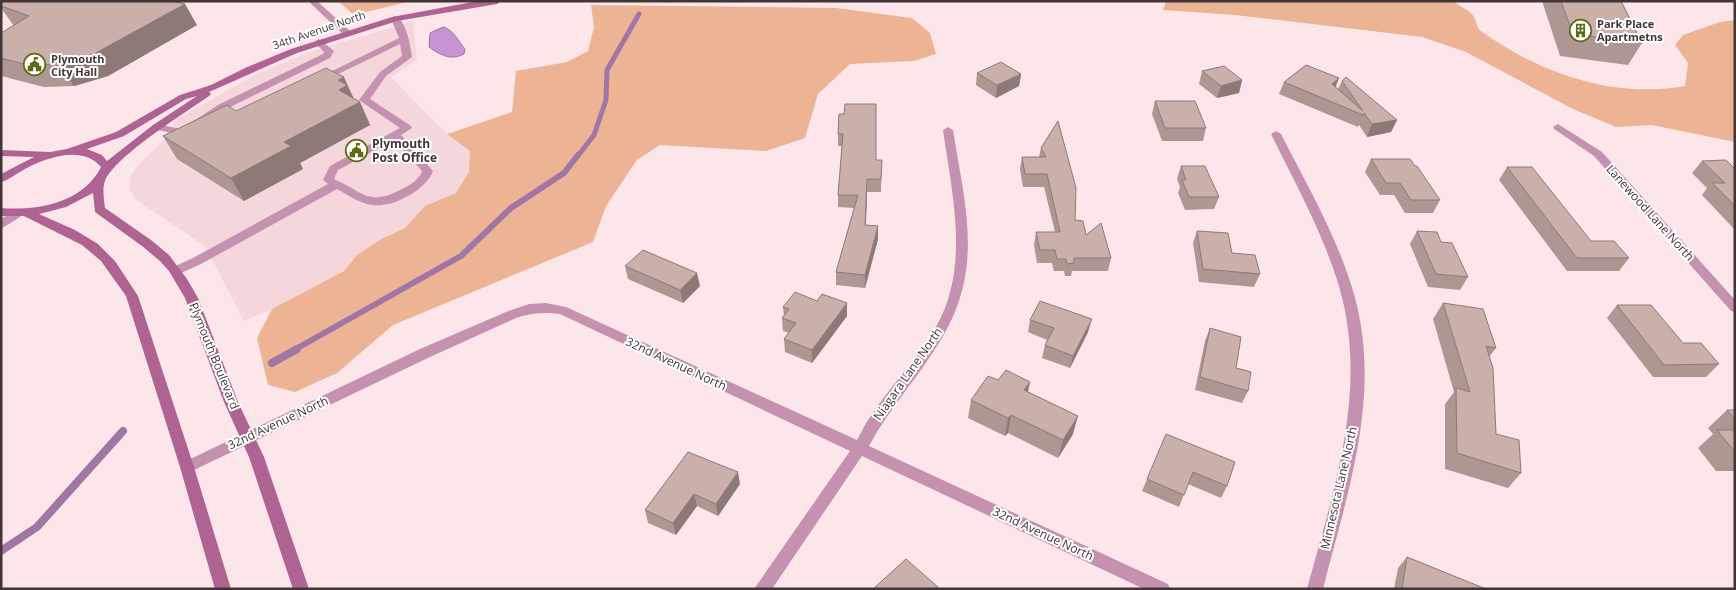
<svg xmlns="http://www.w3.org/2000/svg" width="1736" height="590" font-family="'Open Sans',sans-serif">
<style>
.built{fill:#f4d6db}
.green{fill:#ecb494}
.water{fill:#c893d3;stroke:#a077a4}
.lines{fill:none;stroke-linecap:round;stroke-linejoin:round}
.stream-far2{stroke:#a077a4;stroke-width:5}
.stream-far1{stroke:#a077a4;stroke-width:6}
.stream{stroke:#a077a4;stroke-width:8}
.lane{fill:#c591b0;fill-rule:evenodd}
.street{fill:#c591b0;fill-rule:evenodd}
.secondary{fill:#ae6392;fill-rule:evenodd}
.wall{fill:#ae9692}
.shaded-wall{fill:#8d7a77}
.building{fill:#caafaa;stroke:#8d7a77}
.labels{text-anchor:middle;stroke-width:4;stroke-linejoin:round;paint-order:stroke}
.far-poi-label{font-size:11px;font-weight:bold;fill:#413538;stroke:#fff;text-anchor:start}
.far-street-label{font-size:11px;fill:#413538;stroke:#fff}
.poi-label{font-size:12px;font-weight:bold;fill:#413538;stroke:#fff;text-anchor:start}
.street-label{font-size:12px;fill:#413538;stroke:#fff}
</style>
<rect width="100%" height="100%" fill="#fde6ea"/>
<!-- built -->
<polygon class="built" points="413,21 417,60 391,77 447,134 470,151 469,172 456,193 425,206 405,228 381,239 357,255 344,271 272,309 244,321 205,246 136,200 129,188 131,175 140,163 164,140 177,119 255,75 309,52"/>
<!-- green -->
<g class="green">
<polygon points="338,1 411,1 354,15"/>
<path d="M1166 1H1453C1459 6 1471 11 1474 17 1477 22 1476 27 1481 31 1539 73 1613 99 1685 86L1688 63 1675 45 1683 35 1720 22 1735 20V142L1652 125 1616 127 1573 109 1466 52 1422 37 1235 15 1163 10Z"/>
<polygon points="591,5 836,8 912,18 930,33 936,54 914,61 850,64 818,94 805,138 766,151 660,145 637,160 606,206 593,242 393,325 337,373 295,392 268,385 257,338 272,309 344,271 357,255 381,239 405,228 425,206 456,193 469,172 470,151 447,134 512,112 516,71 567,62 588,51 594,27"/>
</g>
<!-- water -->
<path class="water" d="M443 27C453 29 459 42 465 49L464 54C451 61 440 55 429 47L430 33Z"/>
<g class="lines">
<!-- stream-far2 -->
<polyline class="stream-far2" points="577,157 594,135 606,100 607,70 639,14"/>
<!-- stream-far1 -->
<polyline class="stream-far1" points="294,350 461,256 511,208 564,173 578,155"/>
<!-- stream -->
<g class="stream">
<polyline points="272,363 297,349"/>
<polyline points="1,551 37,527 123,431"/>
</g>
<!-- lane -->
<g class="lane">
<polygon points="308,1 317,1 350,31 350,35 344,35"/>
<path d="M395 16C407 21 410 45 412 57L386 76 370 99 411 126 412 128 401 135 433 171C426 190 393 208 372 205 359 203 348 195 337 189L201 264 179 274H171L169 271 171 268 193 258 328 184 323 180 330 166 400 128 359 100 380 72 402 56 400 44 324 81 321 82 316 79 399 38 391 19ZM394 140 422 171C419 180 410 185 402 189 368 207 364 192 334 179L338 170Z"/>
<polygon points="319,39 334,51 330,58 226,109 200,125 196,126 191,123 218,105 323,54 324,52 314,42"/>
<polygon points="157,124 194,132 195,134 190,137 153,129 152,127"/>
<polygon points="16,210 20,211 22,214 20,217 1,229 1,219"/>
</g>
<!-- street -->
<g class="street">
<polygon points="1558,124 1602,152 1735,300 1735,312 1731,311 1594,156 1554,129 1553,127"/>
<path d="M948 127 953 130C966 211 985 272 937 346 916 380 888 410 869 446L1168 584 1170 589H1144L862 456 772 589H754L850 451 560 314C544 312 531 313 516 318L430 357 192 471 187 473 182 471 180 467 182 463 420 349 506 312 529 304 546 303 566 307 857 440C861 433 865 424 870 417 891 385 919 358 937 325 970 265 952 194 943 130Z"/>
<path d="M1276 131 1281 134C1310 191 1344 248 1358 310 1379 405 1346 498 1323 589H1307C1334 489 1370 387 1338 283 1322 231 1295 183 1271 134Z"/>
</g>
<!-- secondary -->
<path class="secondary" d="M478 1H501L497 4 397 21 297 53 209 92 211 94 209 96C185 113 115 156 105 181 102 188 104 200 105 208L151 240 169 255 187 279 198 298 238 402 264 457 309 589H293L249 457 224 402 185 298 169 271 160 261 142 246 95 212 93 193 66 207 39 214 75 230 98 244 115 261 138 296 194 467 231 589H215L180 467 126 296 101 261 82 245 24 216H1V208C38 211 83 203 101 167 83 145 47 157 25 169 17 173 9 180 1 182V174L34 157 1 156V150L50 152 67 149 116 132 180 95 211 85 245 68 291 49 392 17ZM197 96 153 125 107 161 102 155 87 149 124 136 186 99Z"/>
</g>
<!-- wall -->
<g class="wall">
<polygon points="1,1 197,25 108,76 74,86 44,87 1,76 1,33 14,26 1,8"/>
<polygon points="1542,1 1624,1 1621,2 1642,43 1628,65 1560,56"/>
<polygon points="1202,71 1242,80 1239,93 1217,98 1199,84"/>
<polygon points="977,73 1021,74 1019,86 996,98 976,85"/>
<polygon points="1342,81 1397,120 1391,132 1367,137 1359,125 1358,127 1279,94 1284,82 1336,87 1338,89"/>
<polygon points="354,99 360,102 370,125 300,163 303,169 244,201 177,159 163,136 236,111"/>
<polygon points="1155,101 1206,128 1203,141 1162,141 1152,114"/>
<polygon points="839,114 876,160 882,160 881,192 867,192 866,225 878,239 865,288 836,285 836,272 854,208 838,207 838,195 842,146 838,146 838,134"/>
<polygon points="1058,121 1075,220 1086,235 1111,258 1108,271 1072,271 1071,276 1065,276 1064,271 1054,271 1052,263 1037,263 1034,245 1036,232 1055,232 1044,187 1023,187 1020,169 1022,157 1039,157 1041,148"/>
<polygon points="1371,159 1440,200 1433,213 1405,213 1394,195 1380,195 1365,172"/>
<polygon points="1702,161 1735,169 1735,230 1702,195 1707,188 1692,173"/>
<polygon points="1181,166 1219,197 1214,209 1185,210 1178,193 1180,187 1177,179"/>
<polygon points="1507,167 1591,241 1629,258 1619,271 1567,271 1499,180"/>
<polygon points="1197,231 1232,253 1260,274 1254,287 1199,282 1193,243"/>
<polygon points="1417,231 1441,242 1468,277 1460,290 1428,287 1410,244"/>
<polygon points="625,266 700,286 683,303 628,279"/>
<polygon points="1443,303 1496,348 1489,357 1496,434 1521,473 1508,488 1445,469 1445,404 1454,392 1433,319"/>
<polygon points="1617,305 1683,343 1719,364 1706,377 1653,377 1607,318"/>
<polygon points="783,307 847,316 812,363 785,352 784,339 789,333 783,331 782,318 784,316"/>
<polygon points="1030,320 1088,332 1070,368 1042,358 1045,345 1047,340 1028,332"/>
<polygon points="1210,328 1236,368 1248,391 1242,403 1195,390 1205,341"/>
<polygon points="998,380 1030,382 1028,392 1073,434 1058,458 1008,433 1005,436 968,418 971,400"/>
<polygon points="1727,410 1735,410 1735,472 1734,471 1716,471 1698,448 1713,434 1708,428"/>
<polygon points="1166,434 1227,486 1221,498 1188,484 1179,507 1142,491"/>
<polygon points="688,452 740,484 718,516 697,506 676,535 648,523 645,510"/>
<polygon points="1407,557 1486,589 1394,589 1398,568"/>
</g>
<!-- shaded-wall -->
<g class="shaded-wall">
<polygon points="185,4 197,25 108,76 74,86 59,64"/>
<polygon points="1021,74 1019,86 996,98 997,85"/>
<polygon points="344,77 354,99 360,102 370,125 300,163 303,169 244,201 231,178 339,90 338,80"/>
<polygon points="1339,78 1334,91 1332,84"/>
<polygon points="1242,80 1239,93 1217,98 1221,86"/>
<polygon points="1397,120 1391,132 1367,137 1372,124"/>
<polygon points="867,179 867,192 865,238 865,225"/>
<polygon points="878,226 878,239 865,288 865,275"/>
<polygon points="697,273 700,286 683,303 680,290"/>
<polygon points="847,303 847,316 812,363 812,350"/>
<polygon points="1092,319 1088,332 1070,368 1073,356"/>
<polygon points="1030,382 1026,400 1024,390"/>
<polygon points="1011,415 1008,433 1005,436 1008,418"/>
<polygon points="1078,416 1073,434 1058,458 1063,440"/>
<polygon points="738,472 740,484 718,516 716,504"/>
<polygon points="694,494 697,506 676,535 673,523"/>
</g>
<!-- building -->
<g class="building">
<polygon points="1,1 172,1 185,4 94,54 59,64 28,65 1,58 1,33 29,16 1,6"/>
<polygon points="1561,1 1621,1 1642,43 1573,34"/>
<polygon points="1001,62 1021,74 997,85 977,73"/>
<polygon points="1306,65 1339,78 1332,84 1363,111 1342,81 1346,77 1397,120 1372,124 1364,113 1363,115 1284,82"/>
<polygon points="1224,66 1242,80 1221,86 1202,71"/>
<polygon points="326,68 344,77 338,80 347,85 339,90 360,102 284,142 291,146 231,178 163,136 227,105 236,111"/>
<polygon points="1155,101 1195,101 1206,128 1165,128"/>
<polygon points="845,104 876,104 876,160 882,160 881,179 867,179 865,225 878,226 865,275 836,272 858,195 838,195 843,134 838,134 839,114 844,114"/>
<polygon points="1058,121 1076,188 1075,220 1083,221 1086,235 1101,223 1111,258 1074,258 1074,263 1067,264 1066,259 1057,259 1055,250 1040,250 1036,232 1060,232 1047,174 1025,174 1022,157 1046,157 1041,148"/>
<polygon points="1371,159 1410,159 1415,166 1417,166 1440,200 1411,200 1400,183 1386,183"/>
<polygon points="1726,160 1735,169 1735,206 1712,183 1725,183 1702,161"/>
<polygon points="1181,166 1205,166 1219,197 1189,197 1182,180 1186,180"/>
<polygon points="1507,167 1532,167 1591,241 1614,241 1629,258 1577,258"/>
<polygon points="1197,231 1228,233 1232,253 1255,255 1260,274 1203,269"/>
<polygon points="1417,231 1437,232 1441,242 1452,243 1468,277 1436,274"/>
<polygon points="643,250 697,273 680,290 625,266"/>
<polygon points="795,292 817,301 822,294 847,303 812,350 784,339 796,323 782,318 789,309 783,307"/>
<polygon points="1040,301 1092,319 1073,356 1045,345 1054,328 1030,320"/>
<polygon points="1443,303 1483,309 1496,348 1486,346 1493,368 1496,434 1519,440 1521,473 1457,453 1456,388 1470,392"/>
<polygon points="1617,305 1651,305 1683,343 1701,343 1719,364 1664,365"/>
<polygon points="1210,328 1241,337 1236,368 1251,372 1248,391 1200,377"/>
<polygon points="1006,370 1030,382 1024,390 1078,416 1063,440 1011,415 1008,418 971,400 988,376 998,380"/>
<polygon points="1727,410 1735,410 1735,420"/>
<polygon points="1717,430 1735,430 1735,452"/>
<polygon points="1166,434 1235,462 1227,486 1193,472 1184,495 1147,479"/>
<polygon points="688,452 738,472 716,504 694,494 673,523 645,510"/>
<polygon points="1407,557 1486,589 1402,589"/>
<polygon points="906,559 938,587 936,589 873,589"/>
</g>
<!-- icons -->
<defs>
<symbol id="building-ring" viewBox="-11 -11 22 22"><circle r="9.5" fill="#fff" stroke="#5e6b14" stroke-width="1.5"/><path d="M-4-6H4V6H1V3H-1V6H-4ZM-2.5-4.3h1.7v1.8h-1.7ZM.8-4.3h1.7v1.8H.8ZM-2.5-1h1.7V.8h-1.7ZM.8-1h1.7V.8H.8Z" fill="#5e6b14"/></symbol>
<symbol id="civic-ring" viewBox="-11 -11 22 22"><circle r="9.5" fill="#fff" stroke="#5e6b14" stroke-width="1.5"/><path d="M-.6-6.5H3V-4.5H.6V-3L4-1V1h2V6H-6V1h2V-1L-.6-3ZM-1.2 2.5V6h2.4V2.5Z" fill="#5e6b14"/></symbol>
</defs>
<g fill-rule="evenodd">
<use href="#building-ring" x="1568" y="18" width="25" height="25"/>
<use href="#civic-ring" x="22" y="52" width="25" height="25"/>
<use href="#civic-ring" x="344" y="138" width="25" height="25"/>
</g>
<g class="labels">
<!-- far-poi labels -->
<g class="far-poi-label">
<text x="1597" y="28">Park Place<tspan x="1597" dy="13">Apartmetns</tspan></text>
<text x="51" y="63">Plymouth<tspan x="51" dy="13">City Hall</tspan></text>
</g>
<!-- far-street labels -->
<g class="far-street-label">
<text transform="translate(319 30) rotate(-19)" y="4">34th Avenue North</text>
</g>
<!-- poi labels -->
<g class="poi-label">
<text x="372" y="148">Plymouth<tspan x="372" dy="14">Post Office</tspan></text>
</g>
<!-- street labels -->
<g class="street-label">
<text transform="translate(1650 213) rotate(48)" y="4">Lanewood Lane North</text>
<text transform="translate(214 356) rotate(68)" y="4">Plymouth Boulevard</text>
<text transform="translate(676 364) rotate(25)" y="4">32nd Avenue North</text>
<text transform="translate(908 374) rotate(-55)" y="4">Niagara Lane North</text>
<text transform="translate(278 423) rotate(-25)" y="4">32nd Avenue North</text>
<text transform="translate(1339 488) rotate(-77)" y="4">Minnesota Lane North</text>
<text transform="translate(1043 534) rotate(25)" y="4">32nd Avenue North</text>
</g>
</g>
<!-- border -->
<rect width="1736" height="590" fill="none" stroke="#413538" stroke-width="5"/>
</svg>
